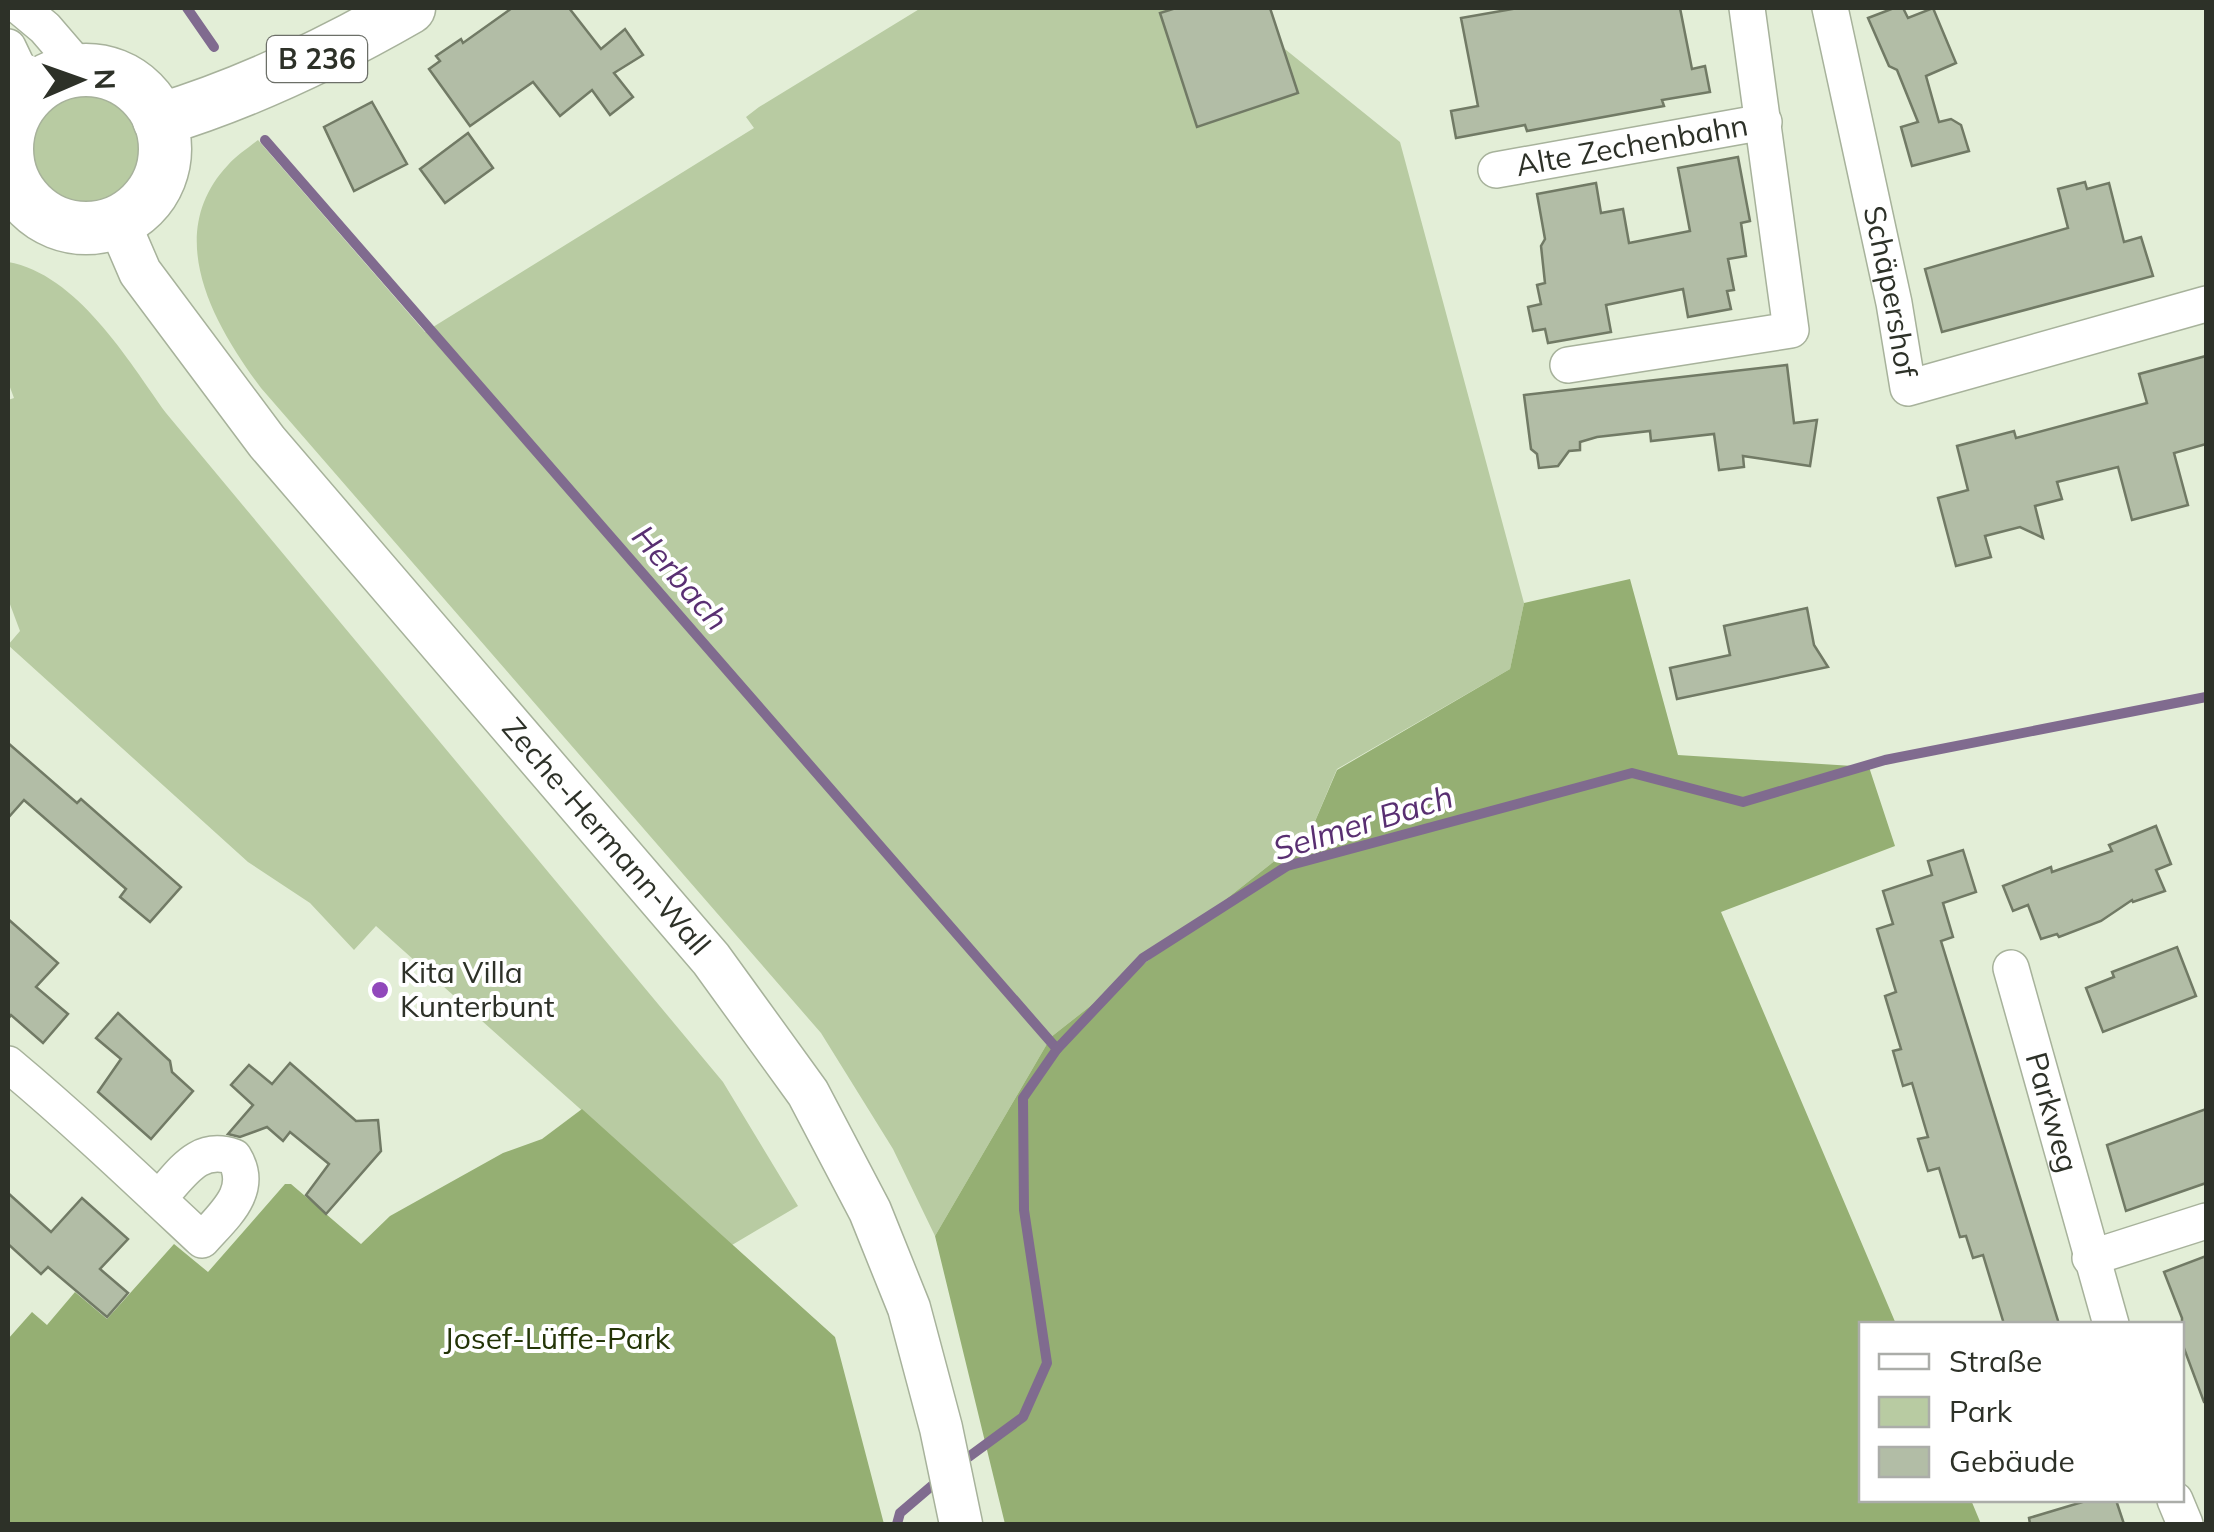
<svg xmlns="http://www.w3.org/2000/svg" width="2214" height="1532" font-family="Mulish,sans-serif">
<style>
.green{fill:#b8cba2}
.forest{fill:#95af73}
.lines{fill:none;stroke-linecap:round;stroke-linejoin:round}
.stream{stroke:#806b8f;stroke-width:10}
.building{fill:#b2bda6;stroke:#717a65;stroke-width:2.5}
.minor-casing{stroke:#a7b29b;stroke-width:38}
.tertiary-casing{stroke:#a7b29b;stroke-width:45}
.primary-casing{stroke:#a7b29b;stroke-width:55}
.minor{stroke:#fff;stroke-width:35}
.tertiary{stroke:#fff;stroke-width:42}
.primary{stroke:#fff;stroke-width:52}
.poi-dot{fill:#9148bb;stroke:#fff;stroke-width:4}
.labels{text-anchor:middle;stroke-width:8;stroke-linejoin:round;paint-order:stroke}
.shield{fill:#fff;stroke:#6c6f68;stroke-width:2.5}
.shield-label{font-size:28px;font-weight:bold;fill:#2d3128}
.street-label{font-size:30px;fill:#2d3128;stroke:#fff}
.poi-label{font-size:30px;fill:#2d3128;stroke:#fff;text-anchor:start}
.park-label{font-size:30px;fill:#233406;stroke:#fff}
.water-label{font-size:32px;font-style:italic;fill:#592f72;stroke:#fff}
</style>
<rect width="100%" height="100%" fill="#e3eed7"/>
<!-- green -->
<g class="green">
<path d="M921 8H1234L1400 142 1524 603 1510 669 1337 769 1310 833 1051 1037 935 1236 893 1149 821 1033 261 388C214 325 162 235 228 165 236 156 248 148 258 140L425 332 754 128 746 117 759 107Z"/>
<circle cx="89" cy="152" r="61"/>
<path d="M8 262C77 274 128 360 166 413L723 1082 798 1206 732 1245 376 926 354 950 310 903 248 862 8 645 20 631 8 599V400L14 398 8 382Z"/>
</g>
<!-- forest -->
<g class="forest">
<polygon points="1630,579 1678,755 1869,767 1895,846 1721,912 1896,1324 1862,1324 1862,1500 1971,1500 1981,1524 1005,1524 935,1236 1051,1037 1310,833 1337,770 1510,669 1524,603"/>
<polygon points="582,1109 835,1337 884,1524 8,1524 8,1339 32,1312 47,1325 75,1292 107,1319 174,1244 208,1272 285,1184 291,1184 361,1244 390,1216 503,1153 542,1139"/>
</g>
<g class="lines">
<!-- stream -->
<g class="stream">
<polyline points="187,8 214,47"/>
<polyline points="265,140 1057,1049"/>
<polyline points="959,1464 1023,1417 1047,1363 1024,1210 1023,1098 1057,1049 1143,958 1287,866 1632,773 1743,802 1885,760 2206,697"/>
<polyline points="897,1524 900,1513 941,1478"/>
</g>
</g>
<!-- building -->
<g class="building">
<polygon points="512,8 569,8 601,49 625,29 643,55 614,73 633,97 610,115 592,90 560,116 533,82 470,126 429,69 440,61 436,56 461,39 463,43"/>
<polygon points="1176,8 1270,8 1298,93 1197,127 1160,13"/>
<polygon points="1518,8 1680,8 1692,69 1705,66 1710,92 1662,100 1664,106 1527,131 1525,125 1456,138 1451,111 1478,106 1461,18"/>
<polygon points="1894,8 1903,8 1908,18 1933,8 1956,63 1926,76 1939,122 1951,119 1961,125 1969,151 1912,166 1901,127 1918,122 1897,70 1889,66 1868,18"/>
<polygon points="372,102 407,164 354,191 324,127"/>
<polygon points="468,133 493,168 445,203 420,169"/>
<polygon points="1738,157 1750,221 1741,223 1746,256 1728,259 1734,290 1727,291 1731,309 1688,317 1683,289 1606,305 1611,332 1548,343 1545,329 1533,331 1528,307 1541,304 1537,285 1545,283 1541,246 1545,239 1537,194 1596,183 1601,213 1623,209 1629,243 1690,231 1678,168"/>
<polygon points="2085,182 2087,189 2109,183 2124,242 2141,237 2153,276 1942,332 1925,269 2068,228 2058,189"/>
<polygon points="2206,356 2206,444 2174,453 2188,505 2132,520 2118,467 2057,482 2062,499 2035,506 2043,538 2020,527 1985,536 1991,557 1956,566 1938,498 1968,490 1957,446 2014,431 2016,438 2147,403 2139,374"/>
<polygon points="1787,365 1794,423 1817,420 1810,466 1743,456 1744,467 1719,470 1714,434 1651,441 1650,431 1597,437 1580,442 1580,450 1569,451 1558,466 1539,468 1537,454 1531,449 1524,395"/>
<polygon points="1807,608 1814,645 1828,667 1677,699 1670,668 1730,655 1724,626"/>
<polygon points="8,743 77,803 81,799 181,887 150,922 120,897 126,889 24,800 8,818"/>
<polygon points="2156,826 2171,864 2156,870 2165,891 2133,902 2132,900 2101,921 2059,937 2057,934 2041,939 2028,905 2013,911 2003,886 2051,867 2052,872 2112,851 2109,845"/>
<polygon points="1963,850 1976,892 1943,903 1953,937 1941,941 2059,1324 2004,1324 1983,1255 1973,1258 1966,1236 1960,1237 1939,1168 1928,1171 1918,1139 1928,1137 1912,1083 1903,1086 1893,1051 1901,1049 1885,996 1896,992 1877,929 1893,924 1883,891 1932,875 1928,861"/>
<polygon points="8,919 58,963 36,987 68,1014 43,1043 11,1015 8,1019"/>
<polygon points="2177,947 2196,996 2103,1032 2086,988 2114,977 2112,972"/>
<polygon points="118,1013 170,1061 172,1072 193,1091 151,1139 98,1092 121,1059 96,1038"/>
<polygon points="290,1063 356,1121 378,1120 381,1151 326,1214 306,1195 329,1164 290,1132 283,1141 267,1127 240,1137 228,1134 253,1105 231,1085 249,1065 272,1084"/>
<polygon points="2206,1109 2206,1183 2126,1211 2107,1145"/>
<polygon points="8,1193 51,1232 82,1198 128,1239 100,1269 128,1293 107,1317 48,1267 41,1274 8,1244"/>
<polygon points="2206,1256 2206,1402 2204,1402 2182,1343 2182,1318 2164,1272"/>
<polygon points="2089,1500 2116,1500 2124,1524 2030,1524 2029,1518"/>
</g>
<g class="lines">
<defs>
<g id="minor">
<polyline points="21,8 45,28 82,71"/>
<path id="s1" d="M1830 8 1894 303 1908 388 2206 304"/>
<polyline points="8,47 30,93"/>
<path id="s2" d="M1496 170 1764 122"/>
<polyline points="1568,365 1791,330 1747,8"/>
<path id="s3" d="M2011 968 2111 1324"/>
<path d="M8 1064C75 1120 138 1180 202 1240 223 1216 255 1191 234 1157 197 1144 182 1174 158 1199"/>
<polyline points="2090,1258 2206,1221"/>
<polyline points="2175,1500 2185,1524"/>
</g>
<g id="tertiary">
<path id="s4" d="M118 221 140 272 267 442 711 959 808 1093 870 1211 909 1308 941 1428 961 1524"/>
</g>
<g id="primary">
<circle cx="86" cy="149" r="79"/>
<path d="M159 120C248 93 329 54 409 8"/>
</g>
</defs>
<!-- minor casing -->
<use href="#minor" class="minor-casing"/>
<!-- tertiary casing -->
<use href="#tertiary" class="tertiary-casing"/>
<!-- primary casing -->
<use href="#primary" class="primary-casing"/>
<!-- minor -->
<use href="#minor" class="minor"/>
<!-- tertiary -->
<use href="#tertiary" class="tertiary"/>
<!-- primary -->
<use href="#primary" class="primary"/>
</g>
<!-- markers -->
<circle class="poi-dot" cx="380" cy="990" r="10"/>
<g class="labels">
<!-- shield labels -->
<rect class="shield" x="267" y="36" width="100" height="46" rx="8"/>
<g class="shield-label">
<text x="317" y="69">B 236</text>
</g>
<!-- street labels -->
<g class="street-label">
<text dy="10" stroke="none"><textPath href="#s2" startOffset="138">Alte Zechenbahn</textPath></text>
<text dy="10" stroke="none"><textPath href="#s1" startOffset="290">Schäpershof</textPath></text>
<text dy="10" stroke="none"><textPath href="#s4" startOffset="788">Zeche-Hermann-Wall</textPath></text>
<text dy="10" stroke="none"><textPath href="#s3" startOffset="150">Parkweg</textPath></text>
</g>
<!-- poi labels -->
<g class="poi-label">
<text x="400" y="983">Kita Villa<tspan x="400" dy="34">Kunterbunt</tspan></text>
</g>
<!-- park labels -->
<g class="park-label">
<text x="557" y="1349">Josef-Lüffe-Park</text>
</g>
<!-- water labels -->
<g class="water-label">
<text transform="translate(680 578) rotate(49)" y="11">Herbach</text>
<text transform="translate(1363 823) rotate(-17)" y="11">Selmer Bach</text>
</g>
</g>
<!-- border -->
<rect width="2214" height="1532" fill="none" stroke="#2d3128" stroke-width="20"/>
<!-- legend -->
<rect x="1859" y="1322" width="325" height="180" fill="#ffffff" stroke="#abada9" stroke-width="2.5"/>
<rect x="1879" y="1354" width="50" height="15" fill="#ffffff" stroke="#abada9" stroke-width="2.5"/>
<text x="1949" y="1372" font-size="30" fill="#2d3128">Straße</text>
<rect x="1879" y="1397" width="50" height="30" fill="#b8cba2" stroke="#abada9" stroke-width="2.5"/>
<text x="1949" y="1422" font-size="30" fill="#2d3128">Park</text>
<rect x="1879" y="1447" width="50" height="30" fill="#b2bda6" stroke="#abada9" stroke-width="2.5"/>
<text x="1949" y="1472" font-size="30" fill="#2d3128">Gebäude</text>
<!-- north arrow -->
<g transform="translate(80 80) rotate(88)" stroke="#ffffff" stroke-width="8" paint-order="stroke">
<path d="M0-8L18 38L0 25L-18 38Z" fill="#2d3128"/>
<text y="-15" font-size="28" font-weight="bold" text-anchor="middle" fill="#2d3128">N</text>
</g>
</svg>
